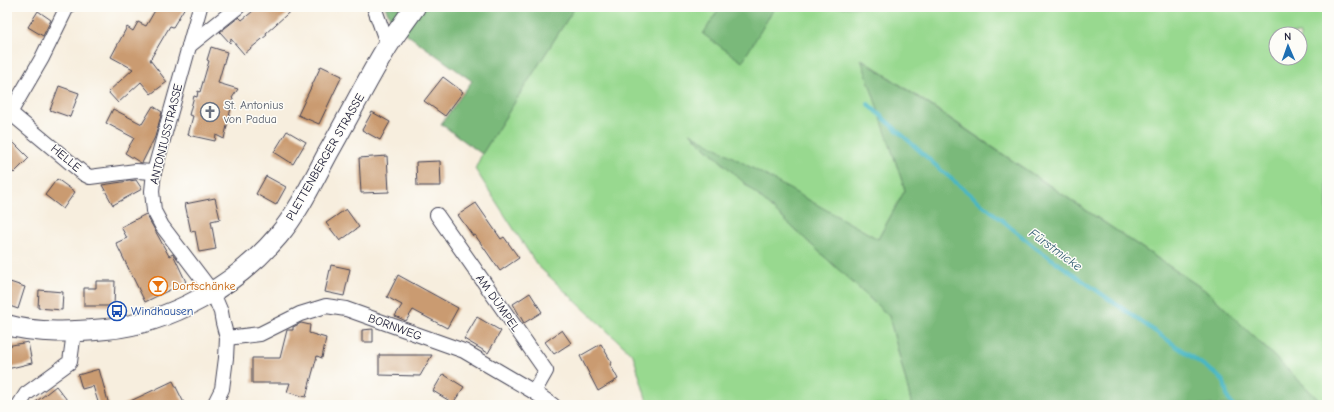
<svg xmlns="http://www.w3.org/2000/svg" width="1334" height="412" font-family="'Comic Neue',sans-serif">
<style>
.green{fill:#98d98f;stroke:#5d7e65;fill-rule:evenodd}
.forest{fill:#7ab97a;stroke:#4e6e5a}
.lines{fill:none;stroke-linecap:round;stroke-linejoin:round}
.stream{stroke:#4ab7c4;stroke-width:4}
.building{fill:#ca9b71}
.minor-casing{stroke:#424153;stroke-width:16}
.secondary-casing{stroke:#424153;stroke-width:22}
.minor{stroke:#fff;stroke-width:14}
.secondary{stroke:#fff;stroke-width:20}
.labels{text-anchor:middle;stroke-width:3;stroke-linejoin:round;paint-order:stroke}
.worship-label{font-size:12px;fill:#5b616d;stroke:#fdfcf7;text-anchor:start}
.street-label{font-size:12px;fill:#22223b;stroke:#fdfcf7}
.food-label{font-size:12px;fill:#c56008;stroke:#fdfcf7;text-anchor:start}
.transit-label{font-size:12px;fill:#164399;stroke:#fdfcf7;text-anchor:start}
.water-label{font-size:13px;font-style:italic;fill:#325e72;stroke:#fdfcf7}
</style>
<rect width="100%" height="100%" fill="#fdfcf7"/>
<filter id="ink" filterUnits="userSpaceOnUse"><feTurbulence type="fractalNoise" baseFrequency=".025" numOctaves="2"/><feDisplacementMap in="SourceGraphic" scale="8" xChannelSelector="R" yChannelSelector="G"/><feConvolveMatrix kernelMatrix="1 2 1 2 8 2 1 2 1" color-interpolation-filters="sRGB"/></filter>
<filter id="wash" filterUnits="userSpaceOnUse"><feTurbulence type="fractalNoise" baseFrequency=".012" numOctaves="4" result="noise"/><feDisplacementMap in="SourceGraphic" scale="16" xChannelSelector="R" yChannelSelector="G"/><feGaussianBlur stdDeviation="0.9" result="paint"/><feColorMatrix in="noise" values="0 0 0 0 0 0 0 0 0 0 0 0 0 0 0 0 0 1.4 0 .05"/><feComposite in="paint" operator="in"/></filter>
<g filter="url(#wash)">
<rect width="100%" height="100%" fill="#f7eede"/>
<!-- green -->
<path class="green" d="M575 7H1327V405H1324L1209 293 862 59 905 190 878 239 692 135 889 316 912 405H648L633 355 537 265 475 169 482 154ZM1276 34H1300V58H1276Z"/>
<!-- forest -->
<g class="forest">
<polygon points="385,7 575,7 482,154 441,124 472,81 394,25"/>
<polygon points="720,7 775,7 742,62 703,34"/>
<polygon points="861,59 1209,293 1324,405 912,405 889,316 690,133 878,239 905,190"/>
</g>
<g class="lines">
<!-- stream -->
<polyline class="stream" points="868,104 943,172 1036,248 1216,374 1224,382 1228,399 1233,405"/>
</g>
<g id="blocks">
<!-- building -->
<g class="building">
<polygon points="157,7 185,7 173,27 170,26 150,60 167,82 151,94 141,82 118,103 108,92 133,69 111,57 127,27 133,31 138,22 146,26"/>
<polygon points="258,7 295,7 266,33 267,35 244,54 231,39 230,43 220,32 239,17 242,20"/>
<polygon points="38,11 51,20 43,36 28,27"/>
<polygon points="211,47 227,52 218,83 238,89 232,98 233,99 224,139 216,135 215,141 188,135 193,116 189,115 194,96 197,97 198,91 200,92 209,61 207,60"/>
<polygon points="321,66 342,76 319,124 298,115"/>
<polygon points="443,77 463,92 445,116 424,101"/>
<polygon points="59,86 79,93 70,117 50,110"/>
<polygon points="153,106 162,112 155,137 142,163 141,163 125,153 134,138 106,123 113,109 142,124"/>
<polygon points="372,112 390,122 380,140 362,130"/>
<polygon points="287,131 306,142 293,164 274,152"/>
<polygon points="7,136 29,158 14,173 7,166"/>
<polygon points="387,156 389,192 361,193 359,158"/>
<polygon points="440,161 441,186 417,186 416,162"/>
<polygon points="266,176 286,187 276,205 256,194"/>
<polygon points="57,179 75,192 63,209 45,195"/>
<polygon points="136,180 142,189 113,205 102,185"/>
<polygon points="215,198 220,219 211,221 216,249 199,252 195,231 191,232 185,204"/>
<polygon points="476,203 501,239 504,237 519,258 500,271 475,235 473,236 458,215"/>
<polygon points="346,209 359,227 340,241 326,223"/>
<polygon points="146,214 169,256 173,254 186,282 145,302 116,243 127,238 121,227"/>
<polygon points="331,265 350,269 344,296 325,292"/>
<polygon points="398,275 458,308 447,328 413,310 406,321 395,316 402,305 387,297"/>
<polygon points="7,281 25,287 18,309 7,305"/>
<polygon points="96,281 115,281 114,306 84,306 84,288 96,288"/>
<polygon points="39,290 63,292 62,310 38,308"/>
<polygon points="530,293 542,312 524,323 513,304"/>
<polygon points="477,317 501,331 488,353 464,339"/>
<polygon points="301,323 310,325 309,333 326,338 322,358 317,356 306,397 287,392 290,383 252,383 252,358 280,358 287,330 293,330 293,327"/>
<polygon points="373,329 373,342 362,342 362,330"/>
<polygon points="562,330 571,343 554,354 545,342"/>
<polygon points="28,342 32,363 7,369 7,346"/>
<polygon points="601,344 612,363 610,364 618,379 598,391 580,356"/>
<polygon points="379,355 432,355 420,376 379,375"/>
<polygon points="99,369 109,405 99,405 93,386 82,389 78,375"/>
<polygon points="443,374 464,387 453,403 433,391"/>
<polygon points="173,381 185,405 122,405"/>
<polygon points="56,386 71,405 32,405"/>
</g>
</g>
</g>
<g filter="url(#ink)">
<use href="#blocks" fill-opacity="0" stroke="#424153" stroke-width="1"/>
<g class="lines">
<defs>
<g id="minor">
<polyline points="200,7 154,172 152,191 154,211 162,226 213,293 221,312 223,323 227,338 226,358 222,389 214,405"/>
<polyline points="374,7 388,46"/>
<polyline points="189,46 238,7"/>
<polyline points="7,110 84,174 90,177 136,171 154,172"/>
<polyline points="10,113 42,58 67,7"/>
<polyline points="437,215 546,371 534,392"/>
<polyline points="227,338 260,334 300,314 326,306 346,309 464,351 534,392 553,405"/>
<polyline points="19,405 26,394 70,362 74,332"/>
</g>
<path id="secondary" d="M7 325C38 334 74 332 106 329 171 323 236 285 278 236 299 211 313 181 328 153 348 118 366 82 387 47 396 33 406 20 415 7"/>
</defs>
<!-- minor casing -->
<use href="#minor" class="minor-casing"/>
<!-- secondary casing -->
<use href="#secondary" class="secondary-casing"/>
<!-- minor -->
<use href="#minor" class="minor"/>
<!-- secondary -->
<use href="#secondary" class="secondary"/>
</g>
</g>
<!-- icons -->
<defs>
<symbol id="church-ring" viewBox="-11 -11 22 22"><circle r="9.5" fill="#fdfcf7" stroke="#6b7280" stroke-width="1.5"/><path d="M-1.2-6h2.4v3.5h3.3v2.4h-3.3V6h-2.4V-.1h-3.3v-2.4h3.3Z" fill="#6b7280"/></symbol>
<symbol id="bar-ring" viewBox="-11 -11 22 22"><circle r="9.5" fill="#fdfcf7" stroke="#e8710a" stroke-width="1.5"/><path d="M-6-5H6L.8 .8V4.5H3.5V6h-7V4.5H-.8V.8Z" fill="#e8710a"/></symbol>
<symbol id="bus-ring" viewBox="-11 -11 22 22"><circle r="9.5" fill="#fdfcf7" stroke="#1a4fb4" stroke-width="1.5"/><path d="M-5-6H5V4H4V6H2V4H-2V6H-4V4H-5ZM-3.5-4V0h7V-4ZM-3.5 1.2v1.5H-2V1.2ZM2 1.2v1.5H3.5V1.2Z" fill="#1a4fb4"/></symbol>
</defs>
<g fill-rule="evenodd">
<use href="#church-ring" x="199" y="101" width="22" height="22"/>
<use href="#bar-ring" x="147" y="275" width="22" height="22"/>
<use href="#bus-ring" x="106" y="300" width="22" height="22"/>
</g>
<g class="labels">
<!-- worship labels -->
<g class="worship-label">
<text x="224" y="109">St. Antonius<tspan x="224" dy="14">von Padua</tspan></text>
</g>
<!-- street labels -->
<g class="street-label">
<text transform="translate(166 134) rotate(-76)" y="4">ANTONIUSSTRASSE</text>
<text transform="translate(325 157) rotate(-60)" y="4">PLETTENBERGER STRASSE</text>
<text transform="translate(66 158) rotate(40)" y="4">HELLE</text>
<text transform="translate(498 303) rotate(55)" y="4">AM DÜMPEL</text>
<text transform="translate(395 327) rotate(20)" y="4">BORNWEG</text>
</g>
<!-- food labels -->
<g class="food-label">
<text x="172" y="290">Dorfschänke</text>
</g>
<!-- transit labels -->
<g class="transit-label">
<text x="131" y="315">Windhausen</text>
</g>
<!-- water labels -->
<g class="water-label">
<text transform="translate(1056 249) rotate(36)" y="5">Fürstmicke</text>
</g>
</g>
<!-- margin -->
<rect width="1334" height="412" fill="none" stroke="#fdfcf7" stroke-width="24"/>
<!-- north arrow -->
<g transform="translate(1288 46) rotate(358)"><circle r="19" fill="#fdfcf7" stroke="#a5a5ac"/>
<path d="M0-3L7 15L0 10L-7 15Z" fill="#1f6fb2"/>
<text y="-6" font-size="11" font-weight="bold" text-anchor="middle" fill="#22223b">N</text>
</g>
</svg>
